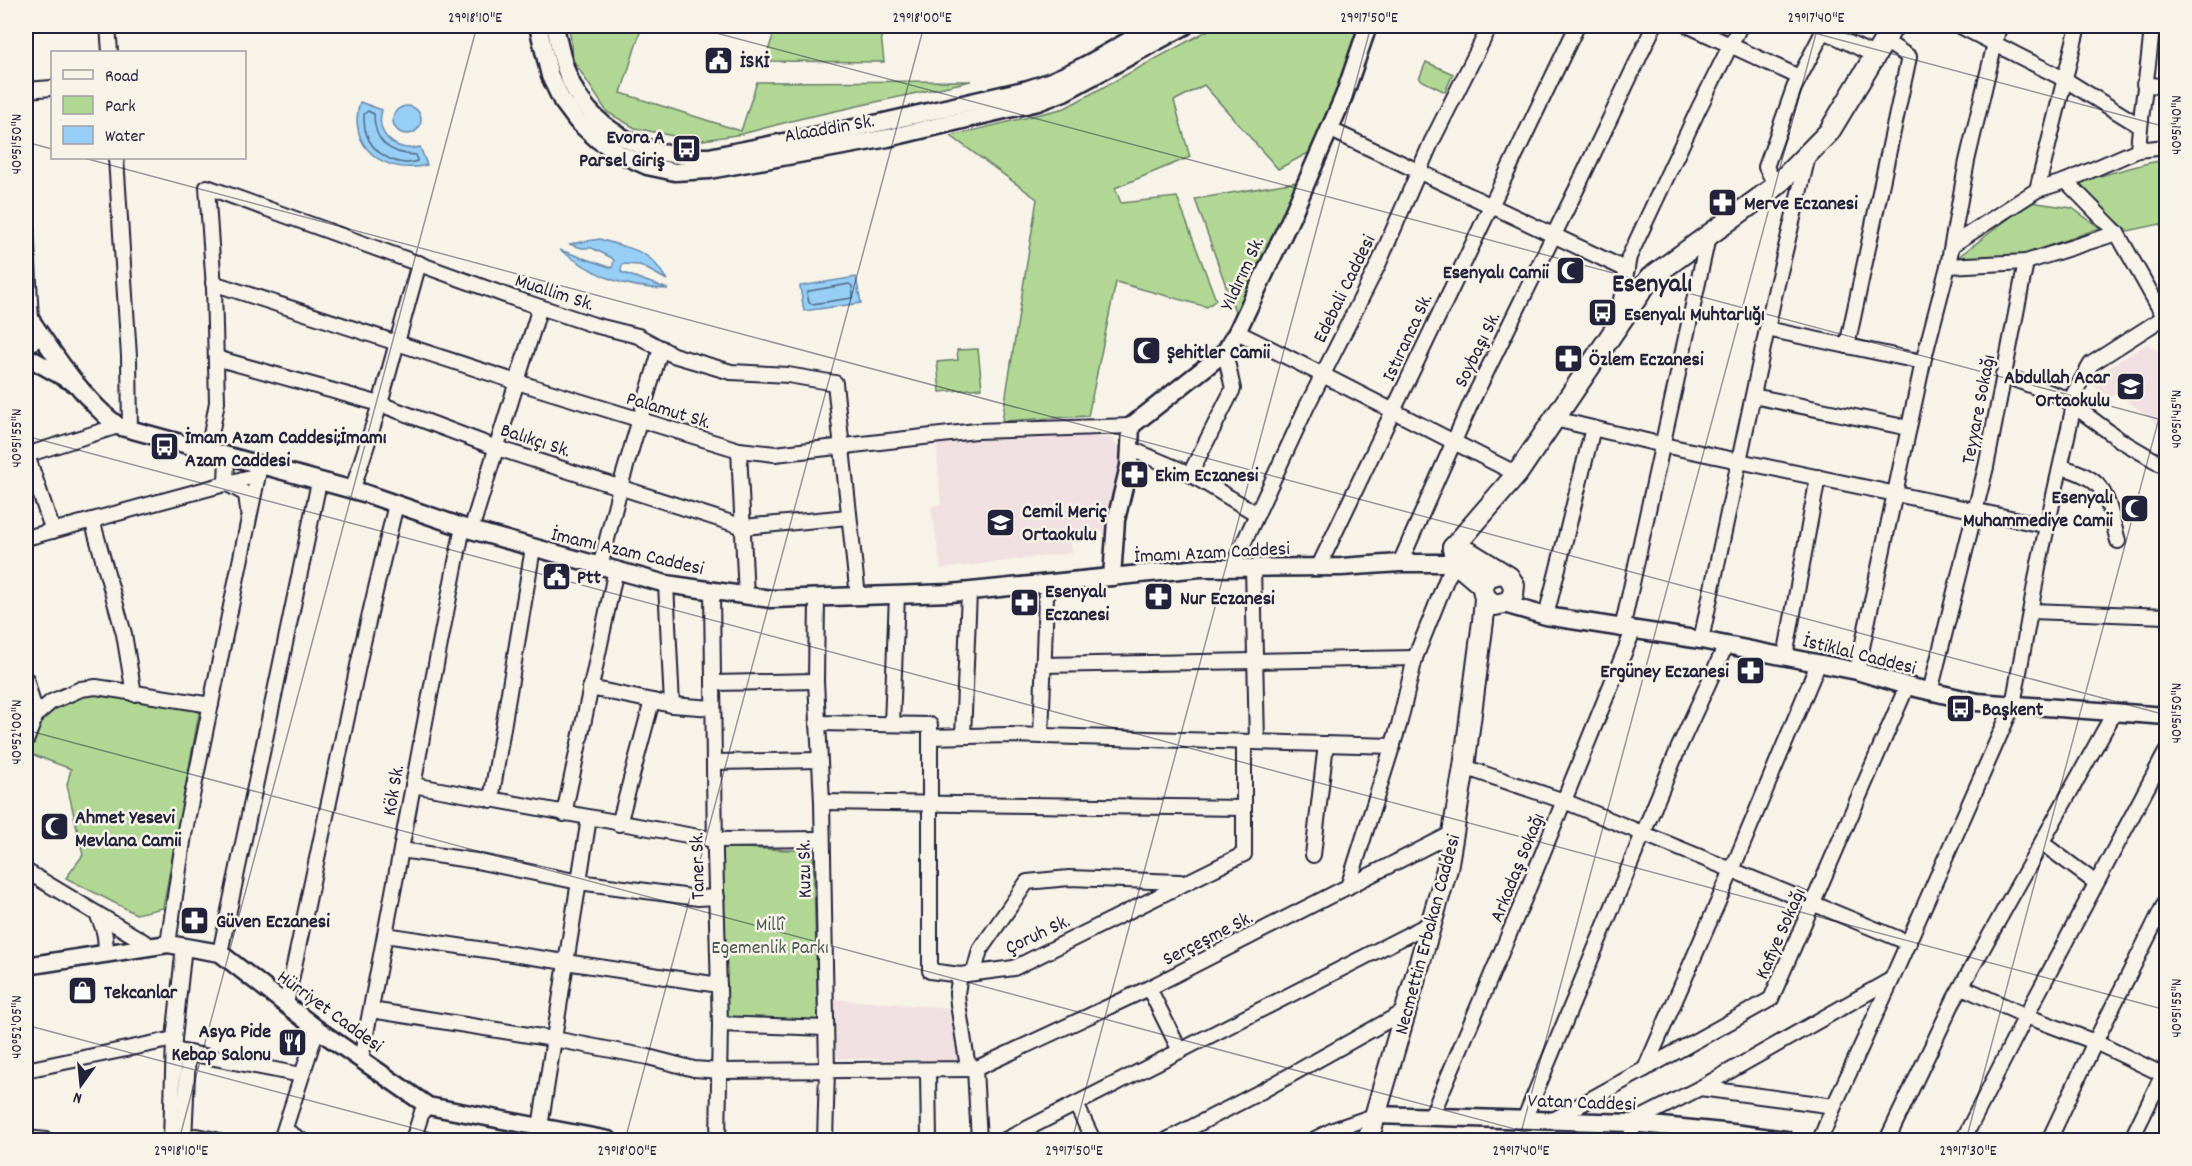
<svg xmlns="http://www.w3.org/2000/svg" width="2192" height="1166" font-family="Dekko,sans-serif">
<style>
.built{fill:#f1e0e1}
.green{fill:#b0d894;stroke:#697d68;stroke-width:1.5}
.water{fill:#96cef5;stroke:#6889ab;stroke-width:1.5}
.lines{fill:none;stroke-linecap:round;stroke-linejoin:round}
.shore{stroke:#506785;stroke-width:1.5}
.minor-casing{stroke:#22223b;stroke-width:18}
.tertiary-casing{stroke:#22223b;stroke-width:21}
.secondary-casing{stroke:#22223b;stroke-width:24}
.minor{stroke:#f7f3e8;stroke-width:14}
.tertiary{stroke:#f7f3e8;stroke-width:16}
.secondary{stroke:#f7f3e8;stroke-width:20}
.ticks{fill:none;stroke:#22223b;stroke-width:1.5;stroke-opacity:0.45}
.labels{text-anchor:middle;stroke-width:5;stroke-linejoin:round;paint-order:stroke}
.poi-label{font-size:20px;font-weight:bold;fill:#22223b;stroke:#f7f3e8;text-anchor:start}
.street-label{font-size:20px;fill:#22223b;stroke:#f7f3e8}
.park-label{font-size:20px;fill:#4d5956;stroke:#f7f3e8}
.district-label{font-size:26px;font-weight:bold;fill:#22223b;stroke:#f7f3e8}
.neatline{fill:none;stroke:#22223b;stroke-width:2}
.ticks-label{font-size:15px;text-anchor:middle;fill:#22223b}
</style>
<rect width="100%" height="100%" fill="#f7f3e8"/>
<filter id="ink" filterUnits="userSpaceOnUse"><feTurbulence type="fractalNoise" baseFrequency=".0167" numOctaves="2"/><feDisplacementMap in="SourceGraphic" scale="12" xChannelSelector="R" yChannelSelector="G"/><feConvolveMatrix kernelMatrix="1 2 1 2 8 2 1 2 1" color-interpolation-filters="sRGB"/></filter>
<g filter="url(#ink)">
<!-- built -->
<g class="built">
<polygon points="2147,344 2166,355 2166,431 2117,393 2111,398 2087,381"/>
<polygon points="1014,433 1112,438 1124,458 1108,529 1070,537 1072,553 941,569 931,506 941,505 936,440"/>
<polygon points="830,999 953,1008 960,1060 831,1058"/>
</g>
<!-- green -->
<g class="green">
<polygon points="569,26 642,26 621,93 741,131 757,82 971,81 799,119 742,134 697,141 635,128 607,112 573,60"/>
<polygon points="776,26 880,26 884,62 765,61"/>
<polygon points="1216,26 1362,26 1314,150 1278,169 1204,85 1174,101 1190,157 1115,188 1121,203 1177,197 1216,300 1207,307 1116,282 1088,416 1002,421 1037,199 951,136 1065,108"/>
<polygon points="1426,62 1453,74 1445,92 1419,79"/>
<polygon points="2166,160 2166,233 2160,224 2128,231 2074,183 2148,163"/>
<polygon points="1302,181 1237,317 1195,199"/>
<polygon points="2030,202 2072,208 2100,228 2023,255 1957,258"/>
<polygon points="978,349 982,388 940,392 937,362 958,360 957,350"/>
<polygon points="83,691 200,708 163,908 136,914 66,878 83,855 67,785 71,769 26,752 41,715"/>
<polygon points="722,847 813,851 818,1020 727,1017"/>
</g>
<!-- water -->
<g class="water">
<path d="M360 102 382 110C375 135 396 153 420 147L427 165C385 176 346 147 360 102Z"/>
<circle cx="407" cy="120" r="14"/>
<path d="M600 239C618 246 638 247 653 261 658 266 663 274 667 280L640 265 622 264 621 272 668 289C622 288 598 277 560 250L612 268 614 261 612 258 592 248H582L569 244Z"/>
<polygon points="856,277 861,303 804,311 800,286"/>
</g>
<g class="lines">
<!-- shore -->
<g class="shore">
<path d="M368 111 374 114C374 142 389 154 416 155L417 161C397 168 372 153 366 133 364 127 364 120 364 114Z"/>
<polygon points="849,284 852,286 853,295 852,298 812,304 809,303 807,293 809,291"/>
</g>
<defs>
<g id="minor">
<polyline points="108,26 110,52"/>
<polyline points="1689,26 1799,77"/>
<polyline points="1960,26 2064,79 2140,126"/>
<polyline points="1824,31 1876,56"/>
<polyline points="2144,84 2166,87"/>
<polyline points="26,90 52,88"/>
<polyline points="1329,129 1627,270"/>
<path d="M2138 150C2141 108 2149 67 2152 26"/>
<polyline points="116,158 129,356 130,430"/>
<polyline points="2066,181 2117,233 2161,311 2166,314"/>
<polyline points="1776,186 1766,167 1794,88 1826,26"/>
<polyline points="2037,190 2078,26"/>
<polyline points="26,225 31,320"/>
<polyline points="1952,245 2037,190 2066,181 2138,150 2166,147"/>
<polyline points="1948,266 2026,262 2117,233"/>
<polyline points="213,283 517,382 739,450 775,454 976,431 1131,426"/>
<polyline points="1617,321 1629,257 1699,108 1740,26"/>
<polyline points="1767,329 1923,362"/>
<path d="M1237 332C1331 378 1423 427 1517 474"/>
<polyline points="1847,346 1909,57 1885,41"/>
<polyline points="26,347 42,336"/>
<polyline points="216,358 380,404 497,448 744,527 848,517"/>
<polyline points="2003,375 2062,397 2120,440 2166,467"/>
<polyline points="1753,396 1909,428"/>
<polyline points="2069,402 2091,364 2166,316"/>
<polyline points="1555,419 1663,445 2048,526"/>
<polyline points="1131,449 1190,474 1257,514"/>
<polyline points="739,450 746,596"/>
<polyline points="208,452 217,402 214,288 207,187 513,298 594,325 638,336 673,355 731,372 788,375 835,383 858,597"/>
<polyline points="26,455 118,426"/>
<polyline points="27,455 53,531"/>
<polyline points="227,457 226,483 246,494 248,510"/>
<path d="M2061 467C2109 479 2106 498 2118 541"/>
<polyline points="1190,474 1233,389 1225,352"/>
<polyline points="352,491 380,404 419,263"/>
<polyline points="92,520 124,634 134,694"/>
<polyline points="471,530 540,307"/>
<polyline points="26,538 258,475"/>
<polyline points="1400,563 1471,403 1577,188 1654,26"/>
<polyline points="600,567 622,480 661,348"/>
<polyline points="1232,568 1307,406 1378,265 1431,143 1490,26"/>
<polyline points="1253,568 1257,742"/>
<polyline points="1318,568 1577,26"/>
<polyline points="666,584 672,705"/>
<polyline points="712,591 715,854 720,1024 718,1140"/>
<polyline points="817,598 816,681 822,802 827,1071 825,1140"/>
<polyline points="2031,611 2166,616"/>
<polyline points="1546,616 1593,428"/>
<polyline points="1622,629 1708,237"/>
<polyline points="1701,640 1773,301 1808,156"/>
<polyline points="1785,657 1818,477"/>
<polyline points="1043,665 1415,658"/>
<polyline points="1857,671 1923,362 1948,266 1967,161 1999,26"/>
<polyline points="26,679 36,715"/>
<polyline points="713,683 816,681"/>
<polyline points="590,688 672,705 713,708"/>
<polyline points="1930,692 1986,467 2026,262"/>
<polyline points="817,723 930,725 930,971 960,975 1014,968 1244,854 1244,742"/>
<polyline points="892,724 897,595"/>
<polyline points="963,736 969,592"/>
<polyline points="1041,736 1046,596 1055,583"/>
<polyline points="930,737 1008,735 1393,746"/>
<polyline points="26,741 36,715 51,702 81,689 96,687 116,690 211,705"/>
<polyline points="714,762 819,760"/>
<polyline points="1464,767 1564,801 1909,943"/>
<polyline points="413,785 715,840 822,839"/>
<polyline points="491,800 533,548"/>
<polyline points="822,802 1244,808"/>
<polyline points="564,814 616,569"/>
<polyline points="619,824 652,701"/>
<polyline points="2042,843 2096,883"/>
<polyline points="401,850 476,861 579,882 698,898 717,897"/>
<polyline points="1313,855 1326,744"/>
<polyline points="26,871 151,946"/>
<polyline points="1348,887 1399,725 1415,658 1447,578 1456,563"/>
<path d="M97 914C104 928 107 938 105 954"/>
<polyline points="385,935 719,985"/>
<polyline points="168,944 184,835 260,465"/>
<polyline points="220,953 319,482"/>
<polyline points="974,972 980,950 1027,882 1069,878 1180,882"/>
<polyline points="960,975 957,993 958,1004 967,1061 975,1069 979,1140"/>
<polyline points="1962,987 2026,1016 2095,1042 2166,1076"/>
<polyline points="1149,988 1180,1051"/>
<polyline points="286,1004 362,647 396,504"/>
<polyline points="371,1010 554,1039 648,1057 694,1069 721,1071 975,1069 1149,988 1453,833"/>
<polyline points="720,1024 825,1028"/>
<polyline points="174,1050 301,1075"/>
<path d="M361 1059C396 882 427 704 463 527"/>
<polyline points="1645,1069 1732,870 1818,664"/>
<polyline points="26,1070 174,1039"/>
<polyline points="928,1071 929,1140"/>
<polyline points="1700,1088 1834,1106"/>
<polyline points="1076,1104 1093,1140"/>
<polyline points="1431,1117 1524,899 1633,631"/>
<polyline points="1524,1120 1679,747 1726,645"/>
<polyline points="1553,1120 1771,999 1907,686"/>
<polyline points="540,1127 589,818"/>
<polyline points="285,1130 301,1140"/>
<polyline points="26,1138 46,1140"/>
<polyline points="171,1140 174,1039 184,946"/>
<polyline points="183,1140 196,1136 216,1140"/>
<polyline points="184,1140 188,1053"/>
<polyline points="281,1140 317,1029"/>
<polyline points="413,1140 422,1112 428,1106"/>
<polyline points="1005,1140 1433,922"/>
<polyline points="1167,1140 1262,1091 1407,1010"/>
<polyline points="1313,1140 1333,1130 1376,1115"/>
<polyline points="1633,1140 1631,1123 1700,1088 1892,979"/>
<polyline points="1820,1140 1834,1106 1892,979 2013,705 2039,563 2074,405"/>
<polyline points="1887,1140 1955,998 2114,713"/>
<polyline points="1963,1140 2026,1016 2166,752"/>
<polyline points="2049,1140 2095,1042 2166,901"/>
<polyline points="2131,1140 2166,1068"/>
</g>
<g id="tertiary">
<polyline points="538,26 550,76 562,101 577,121 598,140 620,154 647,166 675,172 709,170 888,138 1038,102 1064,92 1185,26"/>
<path d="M555 26C558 40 561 56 566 70 587 132 648 158 709 157L884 122 1028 89C1073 76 1113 49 1154 26"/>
<path d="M26 313C52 351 82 399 118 426L364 493 471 530 666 584 771 599 951 593 1200 568 1341 567 1400 563H1456"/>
<polyline points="26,356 74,383"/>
<polyline points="1112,577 1116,520 1129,466 1131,426 1225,352 1237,332 1290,220 1344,96 1368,26"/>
<polyline points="1504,604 1546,616 1701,640 1857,671 1907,686 1977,702 2166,716"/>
<polyline points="26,966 168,944 220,953 317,1029 428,1106 609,1140"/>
<polyline points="1376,1115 1631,1123 1733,1133 1786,1140"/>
</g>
<g id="secondary">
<polyline points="1453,548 1517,474 1650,278 1776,186 1829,132 1893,26"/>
<polyline points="1453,548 1470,553 1509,577 1514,585 1513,595 1508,602 1495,605 1485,598"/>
<polyline points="1453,548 1456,563 1482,585"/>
<polyline points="1368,1140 1447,869 1464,767 1483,621 1485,598 1482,585 1487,577 1500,573"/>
</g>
</defs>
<!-- minor casing -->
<use href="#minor" class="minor-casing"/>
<!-- tertiary casing -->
<use href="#tertiary" class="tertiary-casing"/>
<!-- secondary casing -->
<use href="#secondary" class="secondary-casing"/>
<!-- minor -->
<use href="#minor" class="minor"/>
<!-- tertiary -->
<use href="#tertiary" class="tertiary"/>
<!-- secondary -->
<use href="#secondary" class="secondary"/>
</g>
</g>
<!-- ticks -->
<path class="ticks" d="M690 26 2166 421M1788 26 2166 127M26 44 30 26M26 142 52 149M84 158 2166 715M26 436 2166 1010M26 730 1556 1140M26 1025 458 1140M179 1140 477 26M625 1140 924 26M1072 1140 1371 26M1519 1140 1818 26M1966 1140 2166 392"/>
<!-- icons -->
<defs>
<symbol id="civic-square" viewBox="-11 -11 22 22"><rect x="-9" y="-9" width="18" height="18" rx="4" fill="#22223b" stroke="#f7f3e8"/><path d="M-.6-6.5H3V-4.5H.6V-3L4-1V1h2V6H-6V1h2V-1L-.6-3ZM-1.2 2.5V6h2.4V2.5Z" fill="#fff"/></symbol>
<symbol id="bus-square" viewBox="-11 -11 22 22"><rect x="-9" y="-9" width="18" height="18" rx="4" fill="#22223b" stroke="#f7f3e8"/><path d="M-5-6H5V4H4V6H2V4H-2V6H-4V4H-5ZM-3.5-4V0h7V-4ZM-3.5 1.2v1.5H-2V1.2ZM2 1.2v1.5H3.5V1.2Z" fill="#fff"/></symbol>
<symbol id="pharmacy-square" viewBox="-11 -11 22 22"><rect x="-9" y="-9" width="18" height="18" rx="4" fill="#22223b" stroke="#f7f3e8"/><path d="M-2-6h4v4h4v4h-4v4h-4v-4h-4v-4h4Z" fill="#fff"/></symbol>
<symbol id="mosque-square" viewBox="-11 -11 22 22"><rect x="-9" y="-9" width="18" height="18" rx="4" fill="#22223b" stroke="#f7f3e8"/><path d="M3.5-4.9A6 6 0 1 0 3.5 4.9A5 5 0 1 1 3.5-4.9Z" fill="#fff"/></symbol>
<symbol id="school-square" viewBox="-11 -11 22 22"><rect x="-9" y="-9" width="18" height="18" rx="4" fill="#22223b" stroke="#f7f3e8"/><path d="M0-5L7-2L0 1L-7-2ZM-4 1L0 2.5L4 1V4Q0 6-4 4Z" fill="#fff"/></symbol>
<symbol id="shop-square" viewBox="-11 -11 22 22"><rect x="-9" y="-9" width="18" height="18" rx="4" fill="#22223b" stroke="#f7f3e8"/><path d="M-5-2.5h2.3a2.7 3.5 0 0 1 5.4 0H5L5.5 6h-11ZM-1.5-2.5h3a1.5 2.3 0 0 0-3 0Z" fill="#fff"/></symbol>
<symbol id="restaurant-square" viewBox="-11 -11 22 22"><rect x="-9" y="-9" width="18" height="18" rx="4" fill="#22223b" stroke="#f7f3e8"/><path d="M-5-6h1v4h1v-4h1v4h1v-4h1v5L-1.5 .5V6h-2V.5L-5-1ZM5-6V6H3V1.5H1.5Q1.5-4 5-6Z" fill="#fff"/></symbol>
</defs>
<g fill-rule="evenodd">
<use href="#civic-square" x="702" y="44" width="33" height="33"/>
<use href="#bus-square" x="670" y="132" width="33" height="33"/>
<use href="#pharmacy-square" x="1706" y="186" width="33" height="33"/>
<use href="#mosque-square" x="1554" y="254" width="33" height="33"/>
<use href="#bus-square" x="1586" y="296" width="33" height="33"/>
<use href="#mosque-square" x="1130" y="334" width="33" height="33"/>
<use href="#pharmacy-square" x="1552" y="342" width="33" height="33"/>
<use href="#school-square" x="2114" y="370" width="33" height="33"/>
<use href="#bus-square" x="148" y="430" width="33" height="33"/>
<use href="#pharmacy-square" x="1118" y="458" width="33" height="33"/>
<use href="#mosque-square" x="2118" y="492" width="33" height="33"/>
<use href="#school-square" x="984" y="506" width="33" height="33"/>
<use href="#civic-square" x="540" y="560" width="33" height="33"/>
<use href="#pharmacy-square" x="1142" y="580" width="33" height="33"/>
<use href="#pharmacy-square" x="1008" y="586" width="33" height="33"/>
<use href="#pharmacy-square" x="1734" y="654" width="33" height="33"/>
<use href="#bus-square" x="1944" y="692" width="33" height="33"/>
<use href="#mosque-square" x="38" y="810" width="33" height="33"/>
<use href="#pharmacy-square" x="178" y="904" width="33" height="33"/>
<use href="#shop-square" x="66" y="974" width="33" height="33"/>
<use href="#restaurant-square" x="276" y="1026" width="33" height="33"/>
</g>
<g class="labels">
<!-- poi labels -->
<g class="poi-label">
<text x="740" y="67">İSKİ</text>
<text x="665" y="143" text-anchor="end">Evora A<tspan x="665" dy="23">Parsel Giriş</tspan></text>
<text x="1744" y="209">Merve Eczanesi</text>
<text x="1549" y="278" text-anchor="end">Esenyalı Camii</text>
<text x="1624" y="320">Esenyalı Muhtarlığı</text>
<text x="1167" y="358">Şehitler Camii</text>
<text x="1589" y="365">Özlem Eczanesi</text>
<text x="2110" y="383" text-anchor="end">Abdullah Acar<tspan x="2110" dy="23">Ortaokulu</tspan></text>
<text x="185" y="443">İmam Azam Caddesi;İmamı<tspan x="185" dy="23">Azam Caddesi</tspan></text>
<text x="1155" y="481">Ekim Eczanesi</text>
<text x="2113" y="503" text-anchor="end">Esenyalı<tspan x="2113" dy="23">Muhammediye Camii</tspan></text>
<text x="1022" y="517">Cemil Meriç<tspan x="1022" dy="23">Ortaokulu</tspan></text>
<text x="577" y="583">Ptt</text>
<text x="1045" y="597">Esenyalı<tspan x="1045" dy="23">Eczanesi</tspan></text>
<text x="1180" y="604">Nur Eczanesi</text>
<text x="1729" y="677" text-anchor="end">Ergüney Eczanesi</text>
<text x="1982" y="715">Başkent</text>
<text x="75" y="823">Ahmet Yesevi<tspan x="75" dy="23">Mevlana Camii</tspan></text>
<text x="216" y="927">Güven Eczanesi</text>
<text x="104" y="998">Tekcanlar</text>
<text x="271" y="1037" text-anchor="end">Asya Pide<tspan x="271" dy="23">Kebap Salonu</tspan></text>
</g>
<!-- street labels -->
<g class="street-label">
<text transform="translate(829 127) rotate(-10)" y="7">Alaaddin Sk.</text>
<text transform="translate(1241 273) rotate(-65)" y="7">Yıldırım Sk.</text>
<text transform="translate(1343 288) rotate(-64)" y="7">Edebali Caddesi</text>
<text transform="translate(555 291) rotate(18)" y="7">Muallim Sk.</text>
<text transform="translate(1406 337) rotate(-65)" y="7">Istıranca Sk.</text>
<text transform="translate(1476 349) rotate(-64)" y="7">Soybaşı Sk.</text>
<text transform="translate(669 409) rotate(17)" y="7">Palamut Sk.</text>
<text transform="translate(1977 409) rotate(-79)" y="7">Teyyare Sokağı</text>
<text transform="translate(536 439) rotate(18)" y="7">Balıkçı Sk.</text>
<text transform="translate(628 550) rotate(13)" y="7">İmamı Azam Caddesi</text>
<text transform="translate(1212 551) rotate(-3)" y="7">İmamı Azam Caddesi</text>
<text transform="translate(1860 653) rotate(14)" y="7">İstiklal Caddesi</text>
<text transform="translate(392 790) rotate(-80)" y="7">Kök Sk.</text>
<text transform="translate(696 866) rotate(-91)" y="7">Taner Sk.</text>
<text transform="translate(1516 867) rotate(-68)" y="7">Arkadaş Sokağı</text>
<text transform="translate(803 869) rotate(-91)" y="7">Kuzu Sk.</text>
<text transform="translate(1037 933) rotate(-25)" y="7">Çoruh Sk.</text>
<text transform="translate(1779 933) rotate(-66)" y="7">Kafiye Sokağı</text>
<text transform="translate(1426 934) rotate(-75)" y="7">Necmettin Erbakan Caddesi</text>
<text transform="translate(1207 937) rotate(-27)" y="7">Serçeşme Sk.</text>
<text transform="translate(331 1010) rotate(36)" y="7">Hürriyet Caddesi</text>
<text transform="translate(1582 1101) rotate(2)" y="7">Vatan Caddesi</text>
</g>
<!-- park labels -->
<g class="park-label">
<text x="770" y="930">Millî<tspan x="770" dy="23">Egemenlik Parkı</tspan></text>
</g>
<!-- district labels -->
<g class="district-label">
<text x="1652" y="291">Esenyalı</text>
</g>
</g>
<!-- margin -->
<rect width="2192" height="1166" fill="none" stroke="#f7f3e8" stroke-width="66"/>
<!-- legend -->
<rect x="51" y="51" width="195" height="108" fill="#f7f3e8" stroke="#a29fa3" stroke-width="1.5"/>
<rect x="63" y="70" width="30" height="9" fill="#f7f3e8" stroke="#a29fa3" stroke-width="1.5"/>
<text x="105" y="81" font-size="18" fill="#22223b">Road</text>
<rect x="63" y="96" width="30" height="18" fill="#b0d894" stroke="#a29fa3" stroke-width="1.5"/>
<text x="105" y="111" font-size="18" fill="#22223b">Park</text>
<rect x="63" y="126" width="30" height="18" fill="#96cef5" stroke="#a29fa3" stroke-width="1.5"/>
<text x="105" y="141" font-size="18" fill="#22223b">Water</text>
<!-- north arrow -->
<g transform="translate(81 1085) rotate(195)" stroke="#f7f3e8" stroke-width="4.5" paint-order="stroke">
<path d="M0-4.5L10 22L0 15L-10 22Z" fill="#22223b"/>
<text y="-9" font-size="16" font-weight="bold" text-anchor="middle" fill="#22223b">N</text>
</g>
<rect x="33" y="33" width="2126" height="1100" class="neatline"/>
<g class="ticks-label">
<text x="475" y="22">29°18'10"E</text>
<text x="922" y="22">29°18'00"E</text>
<text x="1369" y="22">29°17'50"E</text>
<text x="1816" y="22">29°17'40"E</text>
<text transform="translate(2176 125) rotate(-90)" y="5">40°51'40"N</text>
<text transform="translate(16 144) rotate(-90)" y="5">40°51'50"N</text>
<text transform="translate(2176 419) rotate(-90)" y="5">40°51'45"N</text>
<text transform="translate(16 438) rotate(-90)" y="5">40°51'55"N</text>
<text transform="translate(2176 713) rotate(-90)" y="5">40°51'50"N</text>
<text transform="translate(16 732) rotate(-90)" y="5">40°52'00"N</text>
<text transform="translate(2176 1008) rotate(-90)" y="5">40°51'55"N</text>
<text transform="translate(16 1027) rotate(-90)" y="5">40°52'05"N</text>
<text x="181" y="1155">29°18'10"E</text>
<text x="627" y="1155">29°18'00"E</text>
<text x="1074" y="1155">29°17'50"E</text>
<text x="1521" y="1155">29°17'40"E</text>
<text x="1968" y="1155">29°17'30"E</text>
</g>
</svg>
